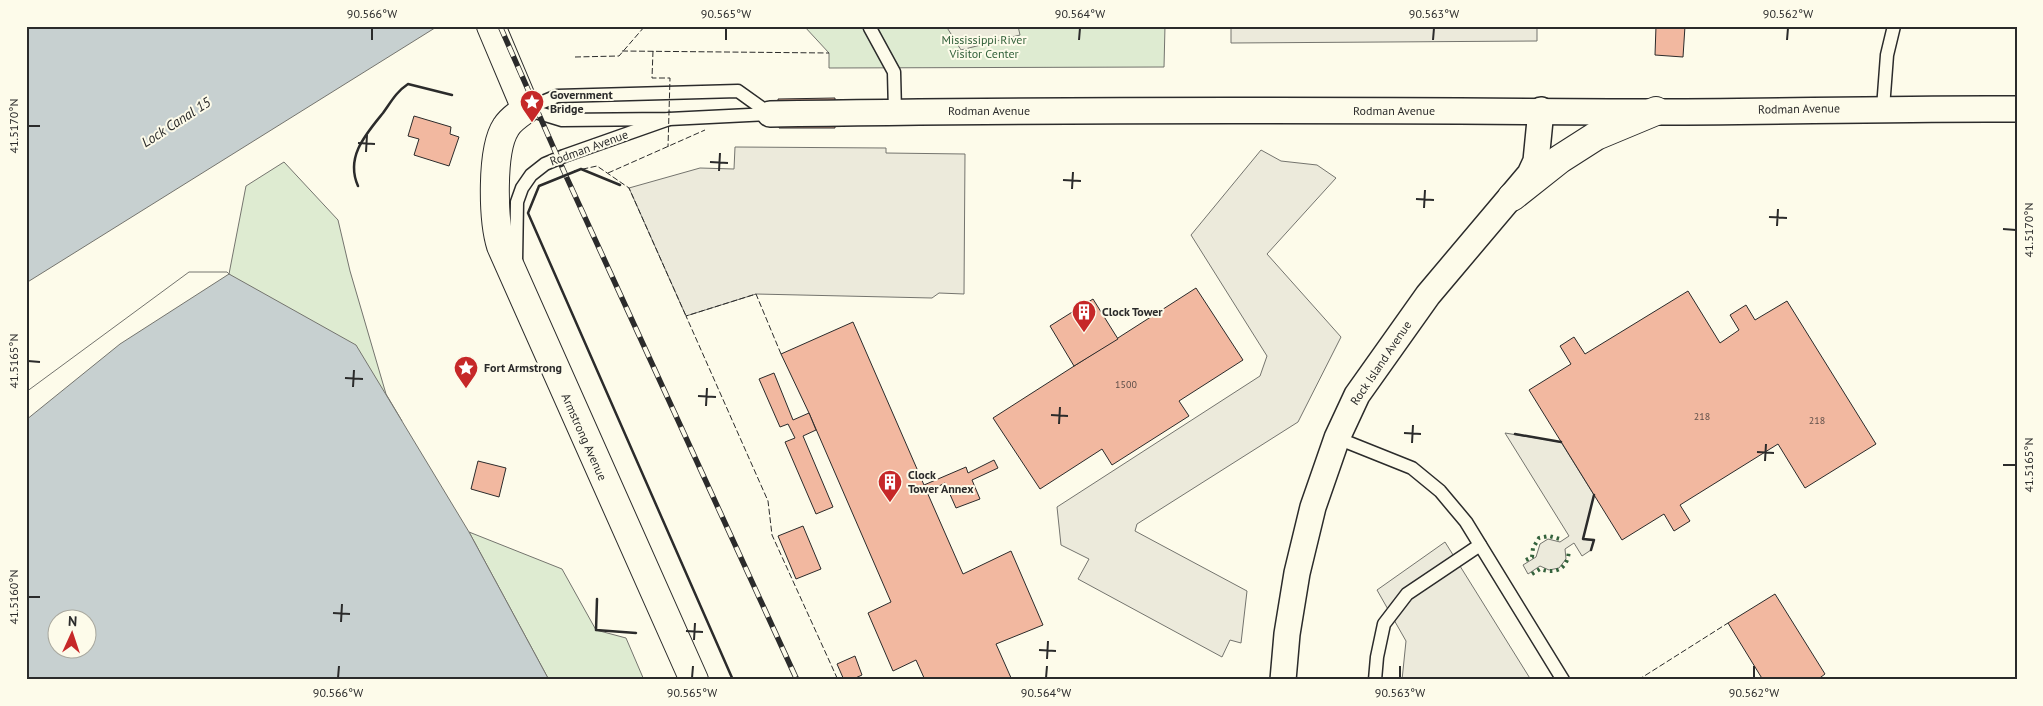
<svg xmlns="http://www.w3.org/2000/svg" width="2043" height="706" font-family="'PT Sans',sans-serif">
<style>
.green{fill:#deebd1;stroke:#74746e}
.parking{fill:#eceadb;stroke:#74746e}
.water{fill:#c7d0d0;stroke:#74746e;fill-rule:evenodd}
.pier{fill:#fdfbea;stroke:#74746e}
.building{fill:#f2b8a0;stroke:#2b2b2b}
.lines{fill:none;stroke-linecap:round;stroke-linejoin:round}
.lane-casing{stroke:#2b2b2b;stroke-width:15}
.street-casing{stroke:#2b2b2b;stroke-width:28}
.secondary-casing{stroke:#2b2b2b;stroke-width:30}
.lane{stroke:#fdfbea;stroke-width:12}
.street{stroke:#fdfbea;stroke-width:25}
.secondary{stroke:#fdfbea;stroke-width:28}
.rail-casing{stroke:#2b2b2b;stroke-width:5.5}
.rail{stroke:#fdfbea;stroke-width:4;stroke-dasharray:11;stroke-linecap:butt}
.hedge{stroke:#34623c;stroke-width:4;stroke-dasharray:2.5 4;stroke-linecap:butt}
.fence{stroke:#2b2b2b;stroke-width:1;stroke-dasharray:6 2.5;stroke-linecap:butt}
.wall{stroke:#2b2b2b;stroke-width:2.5}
.ticks{fill:none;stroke:#2b2b2b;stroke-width:2}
.labels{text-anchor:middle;stroke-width:4;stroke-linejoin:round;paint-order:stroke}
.number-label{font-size:10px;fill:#5d4e48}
.park-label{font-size:12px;fill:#34623c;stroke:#fdfbea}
.poi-label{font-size:12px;font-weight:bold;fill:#2b2b2b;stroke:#fdfbea;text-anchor:start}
.street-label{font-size:12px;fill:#2b2b2b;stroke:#fdfbea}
.water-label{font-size:14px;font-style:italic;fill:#2b2b2b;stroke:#fdfbea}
.neatline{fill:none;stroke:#2b2b2b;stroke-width:2}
.ticks-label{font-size:12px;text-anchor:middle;fill:#2b2b2b}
</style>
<rect width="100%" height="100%" fill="#fdfbea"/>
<!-- green -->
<g class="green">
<polygon points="804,26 1165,26 1164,67 829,68 829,53"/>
<polygon points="284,162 338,220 350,271 386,394 402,421 229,274 246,186"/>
<polygon points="469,532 562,569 596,630 626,638 644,680 549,680"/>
</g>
<!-- parking -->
<g class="parking">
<polygon points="946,26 1018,26 1020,35 961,50"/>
<polygon points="1231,26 1537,26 1537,41 1231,43"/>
<polygon points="735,147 886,148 886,153 965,154 964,294 939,293 932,298 756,294 686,316 629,188 700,168 734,169"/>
<polygon points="1261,150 1281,161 1317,165 1336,178 1267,254 1341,337 1298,422 1137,524 1135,531 1247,591 1241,643 1230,640 1222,657 1078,579 1089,559 1061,545 1057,507 1260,376 1267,356 1191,235"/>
<polygon points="1505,433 1561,442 1594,495 1583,539 1593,541 1591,550 1582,556 1574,543 1565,549 1566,559 1559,568 1549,570 1540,566 1528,574 1523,565 1536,557 1540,544 1548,539 1560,542 1569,536"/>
<polygon points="1445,542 1531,680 1402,680 1406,641 1377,590"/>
</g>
<!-- water -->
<g class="water">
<polygon points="26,26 438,26 26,283"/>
<path d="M191 274H229L356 345 469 532 549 680H26V395ZM58 618H88V648H58Z"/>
</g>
<!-- pier -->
<polygon class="pier" points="189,272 227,272 229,274 120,344 26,420 26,392"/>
<!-- building -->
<g class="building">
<polygon points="1656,26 1685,26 1683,57 1655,55"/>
<polygon points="835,98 835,128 779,128 778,99"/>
<polygon points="414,116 451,127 450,134 459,137 449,166 414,155 419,139 408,136"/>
<polygon points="1196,288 1243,360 1179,401 1189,416 1112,465 1102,449 1040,489 993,418"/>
<polygon points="1688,291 1720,343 1739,330 1730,315 1746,305 1755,320 1787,301 1876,444 1805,488 1778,444 1680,505 1690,521 1674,531 1664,514 1622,540 1529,390 1571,364 1560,346 1574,337 1585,354"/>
<polygon points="1093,299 1118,339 1074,366 1050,326"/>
<polygon points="853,322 924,485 966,467 968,473 994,460 998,468 972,480 980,499 956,508 945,483 927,492 963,574 1011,551 1043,625 996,644 1012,680 925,680 916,660 893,671 868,613 891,602 809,413 781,354"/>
<polygon points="774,373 793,420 809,413 816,430 803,436 833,507 816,514 785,442 795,438 788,424 780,427 759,379"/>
<polygon points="478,461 506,468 499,497 471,489"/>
<polygon points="803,526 821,569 796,579 778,536"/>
<polygon points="1775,594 1825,674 1817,680 1763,680 1728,623"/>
<polygon points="855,656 862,675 851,680 844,680 837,664"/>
</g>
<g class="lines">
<defs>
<g id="lane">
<polyline points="870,28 894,72 895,112"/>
<polyline points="1883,108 1887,55 1894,26"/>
<polyline points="526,109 557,96 738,91 770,114"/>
<polyline points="526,109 562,120 669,119 770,114"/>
<polyline points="516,262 517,202 522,188 531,175 545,164 564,156 669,119"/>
<polyline points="1337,438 1412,468 1440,491 1466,522 1563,680"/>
<polyline points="1375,680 1377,657 1384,624 1407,594 1480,545"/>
</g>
<g id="street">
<path d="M770 114C1050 109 1330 110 1610 112 1745 113 1881 108 2017 109"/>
<polyline points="1283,680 1287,634 1297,573 1313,507 1337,438 1357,395 1428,295 1530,174 1536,161 1541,110"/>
</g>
<g id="secondary">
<path d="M491 26 526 109C519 114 510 120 506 127 491 150 493 220 501 246L694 680"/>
<polyline points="1512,197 1560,159 1596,136 1656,111"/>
</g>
</defs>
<!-- lane casing -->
<use href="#lane" class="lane-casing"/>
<!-- street casing -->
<use href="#street" class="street-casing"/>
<!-- secondary casing -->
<use href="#secondary" class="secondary-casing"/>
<!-- lane -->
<use href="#lane" class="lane"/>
<!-- street -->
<use href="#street" class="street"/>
<!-- secondary -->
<use href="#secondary" class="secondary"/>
<defs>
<polyline id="rail" points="500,26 566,176 797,680"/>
</defs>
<!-- rail casing -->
<use href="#rail" class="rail-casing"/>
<!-- rail -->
<use href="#rail" class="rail"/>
<!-- hedge -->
<g class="hedge">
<polyline points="1526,560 1532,557 1533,548 1539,538 1549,536 1560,539"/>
<path d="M1532 574 1540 569C1557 575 1568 568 1569 550"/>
</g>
<!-- fence -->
<g class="fence">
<polyline points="622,51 829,53"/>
<polyline points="653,51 652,78 670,78 668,147"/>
<polyline points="575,57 619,56 645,26"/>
<polyline points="574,171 597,166 629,188 686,316"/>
<polyline points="608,173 705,130"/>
<polyline points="781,354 756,294 686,316 768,501 772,535 838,680"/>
<polyline points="1638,680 1728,623"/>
</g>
<!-- wall -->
<g class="wall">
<polyline points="620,185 581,169 539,186 528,213 733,680"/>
<path d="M358 186C345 157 366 134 383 113 391 102 396 92 408 84L452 95"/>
<polyline points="1515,434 1561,442"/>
<polyline points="1591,550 1594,540 1583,539 1594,495"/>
<polyline points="597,599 596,630 636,633"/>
</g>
</g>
<!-- ticks -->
<path class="ticks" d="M372 40V28M726 40V28M1079 40 1080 28M1433 40 1434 28M1787 40 1788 28M28 126H40M358 143 375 144M366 152 367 135M710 162 728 163M719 171 720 153M1063 180 1081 181M1072 189 1073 172M1416 199 1434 200M1424 208 1425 190M1769 217 1787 218M1777 226 1778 209M2003 229 2016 230M28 361 40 362M345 378 363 379M353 387 354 370M698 396 716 397M706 406 707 388M1051 415 1068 416M1059 424 1060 407M1404 433 1421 434M1412 443 1413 425M1757 452 1774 453M1765 461 1766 444M2003 465H2016M28 597H40M333 613 350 614M341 622 342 604M686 631 703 632M694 640 695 623M1039 650 1056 651M1047 659 1048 641M338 678 339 666M692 678 693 666M1046 678 1047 666M1400 678V666M1754 678V666"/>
<!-- icons -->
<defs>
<symbol id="sight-pin" viewBox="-11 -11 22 30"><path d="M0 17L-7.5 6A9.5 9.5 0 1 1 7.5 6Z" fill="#c62828" stroke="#fdfbea"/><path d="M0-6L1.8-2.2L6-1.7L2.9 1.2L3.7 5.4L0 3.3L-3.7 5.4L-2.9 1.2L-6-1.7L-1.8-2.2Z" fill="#fff"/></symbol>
<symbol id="building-pin" viewBox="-11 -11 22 30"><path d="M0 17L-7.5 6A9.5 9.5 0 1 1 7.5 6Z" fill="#c62828" stroke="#fdfbea"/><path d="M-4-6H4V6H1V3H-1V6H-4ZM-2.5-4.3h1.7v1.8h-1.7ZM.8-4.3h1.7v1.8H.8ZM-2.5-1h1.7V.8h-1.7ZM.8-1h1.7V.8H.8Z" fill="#fff"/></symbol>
</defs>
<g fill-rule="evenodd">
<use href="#sight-pin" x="518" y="88" width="28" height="38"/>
<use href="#building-pin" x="1070" y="298" width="28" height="38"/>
<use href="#sight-pin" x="452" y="354" width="28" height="38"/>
<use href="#building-pin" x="876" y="468" width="28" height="38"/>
</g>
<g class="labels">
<!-- number labels -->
<g class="number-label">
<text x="1126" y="388">1500</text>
<text x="1702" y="420">218</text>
<text x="1817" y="424">218</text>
</g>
<!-- park labels -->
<g class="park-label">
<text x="984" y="44">Mississippi River<tspan x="984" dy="14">Visitor Center</tspan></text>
</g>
<!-- poi labels -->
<g class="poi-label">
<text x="550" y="99">Government<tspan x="550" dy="14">Bridge</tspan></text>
<text x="1102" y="316">Clock Tower</text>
<text x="484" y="372">Fort Armstrong</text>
<text x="908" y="479">Clock<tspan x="908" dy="14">Tower Annex</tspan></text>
</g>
<!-- street labels -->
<g class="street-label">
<text transform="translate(1799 109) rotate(-1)" y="4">Rodman Avenue</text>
<text x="989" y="115">Rodman Avenue</text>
<text x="1394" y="115">Rodman Avenue</text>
<text transform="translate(589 148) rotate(-20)" y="4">Rodman Avenue</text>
<text transform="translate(1381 363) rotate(-56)" y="4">Rock Island Avenue</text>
<text transform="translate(584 437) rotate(66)" y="4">Armstrong Avenue</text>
</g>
<!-- water labels -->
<g class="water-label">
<text transform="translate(176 122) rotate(-33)" y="5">Lock Canal 15</text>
</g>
</g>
<!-- border -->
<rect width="2043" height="706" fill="none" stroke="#fdfbea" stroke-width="55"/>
<!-- north arrow -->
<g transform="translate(72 634) rotate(3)"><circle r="24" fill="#fdfbea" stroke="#a9a89e"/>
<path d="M0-4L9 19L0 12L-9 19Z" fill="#c62828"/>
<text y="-8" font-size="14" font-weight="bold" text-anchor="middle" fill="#2b2b2b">N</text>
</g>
<rect x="28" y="28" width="1988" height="650" class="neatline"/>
<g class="ticks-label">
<text x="372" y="18">90.566°W</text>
<text x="726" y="18">90.565°W</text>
<text x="1080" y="18">90.564°W</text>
<text x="1434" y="18">90.563°W</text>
<text x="1788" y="18">90.562°W</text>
<text transform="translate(14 126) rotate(-90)" y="4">41.5170°N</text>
<text transform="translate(2029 230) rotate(-90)" y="4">41.5170°N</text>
<text transform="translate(14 361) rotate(-90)" y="4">41.5165°N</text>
<text transform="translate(2029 465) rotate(-90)" y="4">41.5165°N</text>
<text transform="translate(14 597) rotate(-90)" y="4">41.5160°N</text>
<text x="338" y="697">90.566°W</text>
<text x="692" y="697">90.565°W</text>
<text x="1046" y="697">90.564°W</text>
<text x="1400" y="697">90.563°W</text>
<text x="1754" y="697">90.562°W</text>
</g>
</svg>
